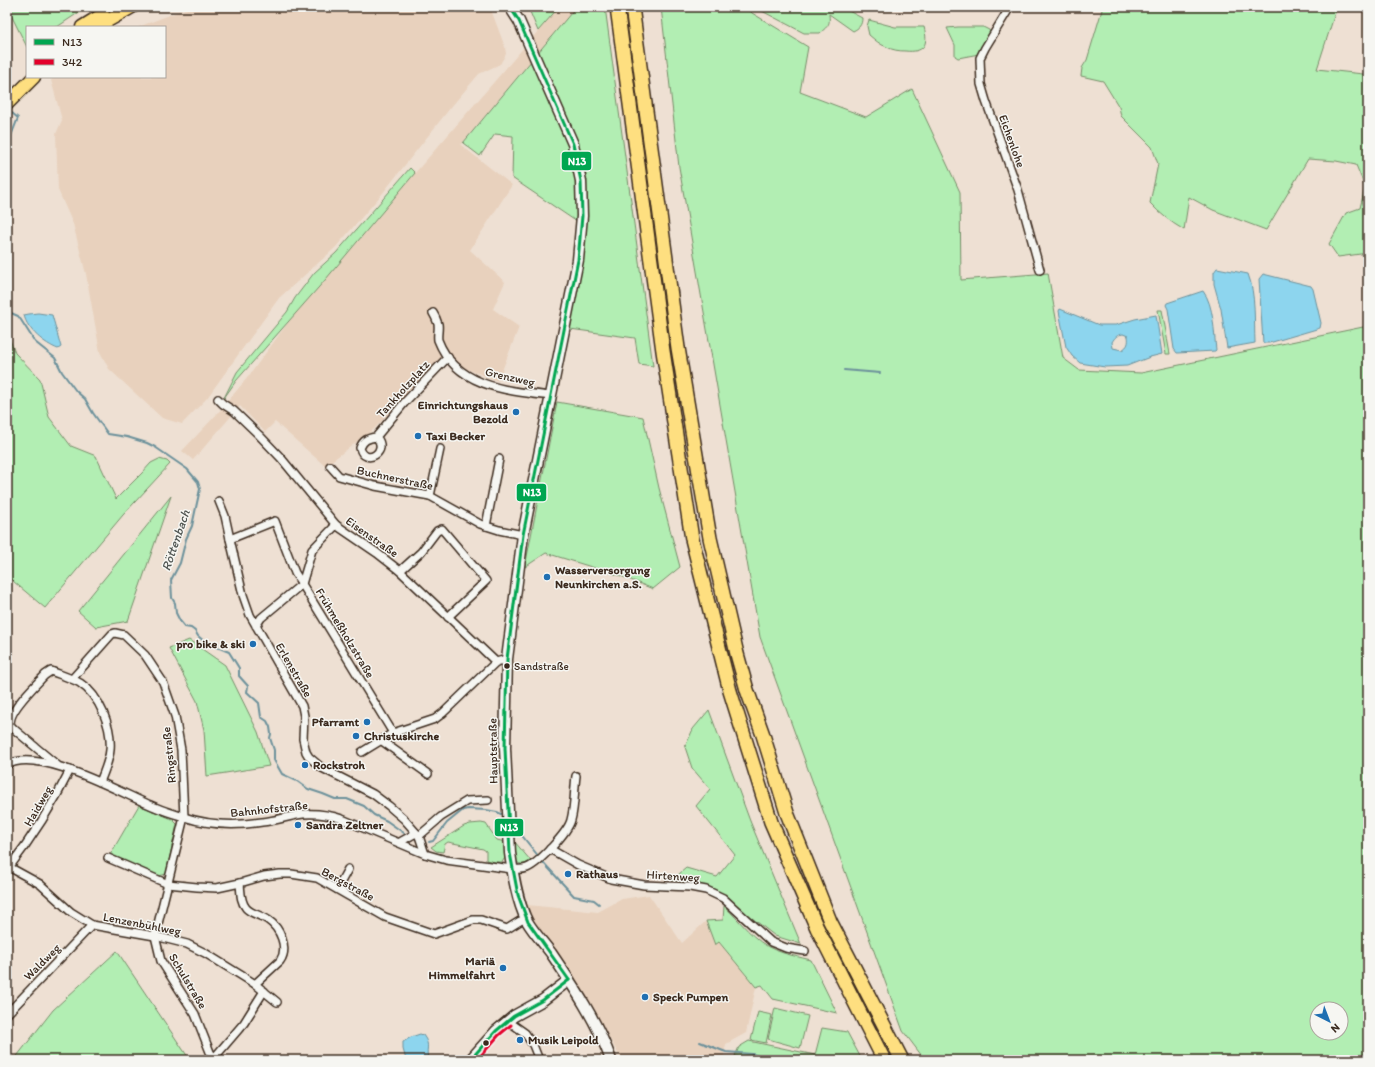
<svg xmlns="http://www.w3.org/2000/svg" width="1375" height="1067" font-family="Itim,sans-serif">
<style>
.built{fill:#e8d1bd}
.green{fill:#b2eeb3;stroke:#768c68;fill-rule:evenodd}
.water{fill:#8dd5ee;stroke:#6c919b;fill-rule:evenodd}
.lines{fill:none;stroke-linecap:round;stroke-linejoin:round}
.stream{stroke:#6c919b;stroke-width:2}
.street-casing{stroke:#3b2a1e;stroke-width:10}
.secondary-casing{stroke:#3b2a1e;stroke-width:13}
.primary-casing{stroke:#3b2a1e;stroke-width:15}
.highway-casing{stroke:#3b2a1e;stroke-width:16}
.street{stroke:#f6f6f2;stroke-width:7}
.secondary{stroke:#f6f6f2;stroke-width:10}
.primary{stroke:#fedf80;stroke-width:12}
.highway{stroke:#fedf80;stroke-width:13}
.bus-1-casing{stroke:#f6f6f2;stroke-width:6}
.bus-2-casing{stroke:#f6f6f2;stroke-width:6}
.bus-1{stroke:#00a651;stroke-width:3}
.bus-2{stroke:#e4002b;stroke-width:3}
.poi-dot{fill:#1f6fb2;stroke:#f6f6f2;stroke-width:1.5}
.bus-dot{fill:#3b2a1e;stroke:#f6f6f2;stroke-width:1.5}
.labels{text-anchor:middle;stroke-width:3;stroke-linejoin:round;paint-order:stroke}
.bus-label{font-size:11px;fill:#3b2a1e;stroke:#f6f6f2;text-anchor:start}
.street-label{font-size:12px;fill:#3b2a1e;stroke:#f6f6f2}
.poi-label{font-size:12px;font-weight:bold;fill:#3b2a1e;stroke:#f6f6f2;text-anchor:start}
.water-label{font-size:13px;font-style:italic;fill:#505552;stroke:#f6f6f2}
.line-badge{stroke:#f6f6f2;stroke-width:1.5}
.badge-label{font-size:11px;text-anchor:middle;font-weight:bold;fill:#fff}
</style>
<rect width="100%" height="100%" fill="#eee0d3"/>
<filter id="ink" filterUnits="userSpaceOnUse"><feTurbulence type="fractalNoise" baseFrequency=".025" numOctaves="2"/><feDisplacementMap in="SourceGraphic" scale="8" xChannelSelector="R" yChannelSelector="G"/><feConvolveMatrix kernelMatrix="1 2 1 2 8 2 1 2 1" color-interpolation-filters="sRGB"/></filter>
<g filter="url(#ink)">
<!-- built -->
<g class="built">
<polygon points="191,7 490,7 505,47 506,54 500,64 479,74 451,107 382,194 335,248 279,298 207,398 182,424 162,418 109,369 100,352 86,274 73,224 58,190 56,134 62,120 51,80 55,77 165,77 165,27 138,27"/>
<polygon points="559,7 576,7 461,145 512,185 470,250 505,282 493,309 519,327 498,381 440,359 374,429 325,466 275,422 265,432 240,406 193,460 182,451 217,414 248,377 292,317 326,279 415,173"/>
<polygon points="649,895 682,943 706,921 715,945 719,942 756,987 746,1033 726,1044 723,1060 622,1060 591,1006 546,940 532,926 527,905 598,912 622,899"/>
</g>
<!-- green -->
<g class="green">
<polygon points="7,7 87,7 57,27 27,27 27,47"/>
<polygon points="528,7 559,7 538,31"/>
<polygon points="576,7 605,7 653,366 639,364 635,338 570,329 586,228 512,178 513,136 495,134 480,156 463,143"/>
<path d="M661 7H746L752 13 808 47 800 92 866 117 912 89 960 192 961 280 1048 273 1063 358 1079 370 1141 373 1368 326V1060H925L903 1031 760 637 679 167ZM1317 1009H1341V1033H1317Z"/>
<path d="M757 7H841L862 18C862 25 859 28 853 31L829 14C830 25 829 25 820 33H804L762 11Z"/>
<path d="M1100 7H1337L1317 69 1363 74 1368 76V253L1338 257 1329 244 1346 213 1360 208 1365 187 1356 165 1336 161 1308 159 1266 230 1213 210 1189 197 1184 230C1172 223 1160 214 1150 203L1158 164 1152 147 1121 116 1119 107 1103 81 1081 76 1082 68 1087 60 1102 10Z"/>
<path d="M869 20 895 27H924C929 45 924 53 905 51 899 51 892 50 887 47 880 45 874 39 869 35L867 26Z"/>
<polygon points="958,27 983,27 989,30 990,32 980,49 979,54 958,58 955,56 955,45 947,28"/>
<polygon points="410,168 415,173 326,279 236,381 224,398 237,372 287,312 295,298 314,273 336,253"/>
<polygon points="1158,310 1162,310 1170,354 1166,354"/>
<polygon points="7,332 15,353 40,379 49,417 71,446 96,456 116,499 142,473 151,463 159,459 167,461 170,464 123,515 45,608 7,576"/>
<polygon points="557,402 643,417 659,488 680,567 653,589 621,576 546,553 525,567"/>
<polygon points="171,496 128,621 96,627 78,611"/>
<polygon points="189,640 225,665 258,732 269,766 207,776 204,730 197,701 169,648"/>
<polygon points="709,710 750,821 801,944 775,936 719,892 694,882 672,880 686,868 717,877 735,855 696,806 710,789 692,768 685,747 693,729"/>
<polygon points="139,805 172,819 177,824 166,874 159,876 110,855"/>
<polygon points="481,823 486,824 497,840 505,842 505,858 502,862 495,862 486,860 486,851 483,849 448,842 445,844 443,852 436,851 431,847 464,826 470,824"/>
<path d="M514 841 531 861C526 864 520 866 516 861Z"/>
<path d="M724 906C740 920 754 942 775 950 787 955 800 957 811 960L837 1013 773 999 762 985 756 987 719 942 715 945 706 921 723 920Z"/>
<polygon points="117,951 190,1060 14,1060 53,1010"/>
<polygon points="775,1008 808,1016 800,1048 768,1039"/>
<polygon points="758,1012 772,1015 766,1043 751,1040"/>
<polygon points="822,1028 847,1032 862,1060 748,1060 735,1056 739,1047 749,1041 815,1055"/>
</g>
<!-- water -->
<g class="water">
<path d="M1217 268 1248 274C1256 295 1254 321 1255 343L1227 348 1221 309 1214 284V272Z"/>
<polygon points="1263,274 1311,286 1313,289 1321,323 1320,328 1269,343 1263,343 1259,279"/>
<path d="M1203 291C1214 305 1214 333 1216 350L1215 351 1177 353 1174 349 1168 309 1166 305 1167 303Z"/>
<path d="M1060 309 1099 325H1116L1135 319 1156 315 1162 354 1150 357 1127 366 1105 367 1080 363 1072 356 1066 347 1059 311ZM1123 334 1128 336C1129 343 1128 346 1122 350L1113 348 1112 342C1115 337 1117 335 1123 334Z"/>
<path d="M38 313 52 315 61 347 58 349C45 344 27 330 24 315L29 314Z"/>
<path d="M420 1034 423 1035C432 1047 424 1049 429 1060H406L403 1049V1042L411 1037Z"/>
</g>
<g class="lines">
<!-- stream -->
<g class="stream">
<polyline points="7,146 18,118 12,113"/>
<polyline points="7,265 9,270 7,275"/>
<polyline points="7,293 9,309 11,313 18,316 21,320 35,342 55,358 62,372 76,391 85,399 93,413 108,434 127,437 147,443 155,447 187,469 198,482 200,489 192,526 186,539 180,563 171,580 172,598 175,603 176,613 180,621 185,627 191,628 195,631 198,636 205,642 229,652 239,668 239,676 248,686 247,692 259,703 261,717 267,721 270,727 271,734 270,738 274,750 274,760 282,774 297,781 308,789 323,794 335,799 347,799 364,806 374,815 387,821 404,833"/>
<polyline points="844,370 880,373"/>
<polyline points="512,823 539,857"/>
<polyline points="429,842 433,841 447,823 463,810 468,809 486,810 497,812 501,814"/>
<polyline points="541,860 574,896 594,900 599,904"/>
<polyline points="700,1042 726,1052 752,1054 772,1060"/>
</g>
<defs>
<g id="street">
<polyline points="1010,7 985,48 980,58 981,84 986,101 1018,190 1040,270"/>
<path d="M433 313C435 316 437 321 438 324 439 329 437 335 438 340 456 387 508 391 551 396"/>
<polyline points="218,399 223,404 234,411 259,435 281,458 336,525 377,553 400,571 496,662 507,659"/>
<path d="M376 437C390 451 365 467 360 448 363 440 368 438 376 437L405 402 448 357"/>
<polyline points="330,466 339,476 375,486 430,496 480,524 499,530 523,535"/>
<polyline points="430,496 440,449"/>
<polyline points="219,501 225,516 230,539"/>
<polyline points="336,525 312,550 302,584 393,733"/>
<polyline points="486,526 499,459"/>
<polyline points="400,571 421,552 437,531 442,529 486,581 448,617"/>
<polyline points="256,626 261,618 302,584 295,573 275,521 230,539 243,595 250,615 302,706 304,716 303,739 306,752 309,757 322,768 373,794 389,806 404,819 419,836 425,854"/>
<polyline points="72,679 112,634 115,633 124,635 145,655 163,682 175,716 181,750 184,817 155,936 161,961 195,1014 210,1052 215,1060"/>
<polyline points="382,741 428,774"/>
<polyline points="362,752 393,733 435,719 443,713 496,662"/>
<path d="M7 765C39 746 122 794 155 807 164 811 174 814 184 817 208 825 236 826 262 822 276 821 289 816 303 814 316 813 330 815 342 819L425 854 446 860 512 869C517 869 522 870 527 868 539 863 568 832 571 820 575 806 574 790 576 776"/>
<path d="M57 765 15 730C15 730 11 726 11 726 5 713 37 684 45 675L51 671C61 675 71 678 80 683 100 696 112 727 110 750 109 761 104 772 100 782"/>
<polyline points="419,836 441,817 467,801 488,800"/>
<polyline points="400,842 416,833"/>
<polyline points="550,849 578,865 611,879 644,885 690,887 706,890 723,898 771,942 786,948 805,951"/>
<polyline points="108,858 168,884 197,887 217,888 240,883 264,876 280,874 291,874 317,878 385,917 434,934 473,920 481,920 507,929 520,921 526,919"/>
<polyline points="9,867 40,884 71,912 92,925 155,936 187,944 205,953 239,974 255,984 277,1002"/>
<path d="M7 870C32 838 52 807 70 770"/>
<path d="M240 883C241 892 240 901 246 908 251 914 261 915 268 920 280 928 289 948 280 961L255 984"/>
<polyline points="337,889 348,869"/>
<polyline points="7,1014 92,925"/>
<polyline points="508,1021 525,1033 533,1045 539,1060"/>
<polyline points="214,1058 244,1023 264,991"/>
</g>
<g id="secondary">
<path d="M510 7 519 21 573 144 581 181 582 216 578 260 523 535 507 659 505 748 510 853C513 875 517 901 527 921 534 933 543 942 551 953 574 987 597 1021 611 1060"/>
<polyline points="470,1060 496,1031 514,1016 543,1000 569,980"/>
</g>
<g id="primary">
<polyline points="82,27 103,14"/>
<polyline points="97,27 132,7"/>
<polyline points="7,104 34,77"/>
</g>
<g id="highway">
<polyline points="617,7 663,351 692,539 730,691 771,822 817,928 884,1060"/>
<polyline points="632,7 678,348 710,538 737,654 747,690 763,735 787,813 830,921 902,1060"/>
</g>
</defs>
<!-- street casing -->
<use href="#street" class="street-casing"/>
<!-- secondary casing -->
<use href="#secondary" class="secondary-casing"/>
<!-- primary casing -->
<use href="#primary" class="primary-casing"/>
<!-- highway casing -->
<use href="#highway" class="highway-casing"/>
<!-- street -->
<use href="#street" class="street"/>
<!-- secondary -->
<use href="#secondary" class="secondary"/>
<!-- primary -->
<use href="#primary" class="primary"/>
<!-- highway -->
<use href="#highway" class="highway"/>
<defs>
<g id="bus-1">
<polyline points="510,7 519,21 573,144 581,181 582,216 578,260 523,535 507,659 505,748 510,853 518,895 528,922 569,980"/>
<polyline points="470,1060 496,1031 514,1016 543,1000 569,980"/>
</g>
<polyline id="bus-2" points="477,1060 499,1035 511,1025"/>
</defs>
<!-- bus-1 casing -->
<use href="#bus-1" class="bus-1-casing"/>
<!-- bus-2 casing -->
<use href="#bus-2" class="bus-2-casing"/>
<!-- bus-1 -->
<use href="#bus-1" class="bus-1"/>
<!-- bus-2 -->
<use href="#bus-2" class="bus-2"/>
</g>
</g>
<!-- markers -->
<g class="poi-dot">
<circle cx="516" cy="412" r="4"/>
<circle cx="418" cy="436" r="4"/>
<circle cx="547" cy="577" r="4"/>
<circle cx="253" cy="644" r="4"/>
<circle cx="367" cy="722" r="4"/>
<circle cx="356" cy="736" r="4"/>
<circle cx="305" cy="765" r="4"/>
<circle cx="298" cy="825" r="4"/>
<circle cx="568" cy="874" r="4"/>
<circle cx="503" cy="968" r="4"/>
<circle cx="645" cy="997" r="4"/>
<circle cx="520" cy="1040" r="4"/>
</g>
<g class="bus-dot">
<circle cx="507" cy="666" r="3.5"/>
<circle cx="486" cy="1043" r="3.5"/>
</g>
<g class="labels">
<!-- bus labels -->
<g class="bus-label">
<text x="514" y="670">Sandstraße</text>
</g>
<!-- street labels -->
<g class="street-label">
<text transform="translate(1012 141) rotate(70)" y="4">Eichenlohe</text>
<text transform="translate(510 377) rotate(13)" y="4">Grenzweg</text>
<text transform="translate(403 389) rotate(-48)" y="4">Tankholzplatz</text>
<text transform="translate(395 478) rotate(12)" y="4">Buchnerstraße</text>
<text transform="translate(372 537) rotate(35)" y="4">Eisenstraße</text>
<text transform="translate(345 633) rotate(59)" y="4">Frühmeßholzstraße</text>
<text transform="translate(294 670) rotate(60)" y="4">Erlenstraße</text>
<text transform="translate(493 751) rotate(-91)" y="4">Hauptstraße</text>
<text transform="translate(169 755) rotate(-96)" y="4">Ringstraße</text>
<text transform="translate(38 806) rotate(-60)" y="4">Haidweg</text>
<text transform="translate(269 809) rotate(-6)" y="4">Bahnhofstraße</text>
<text transform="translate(673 876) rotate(4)" y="4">Hirtenweg</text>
<text transform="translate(348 884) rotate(28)" y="4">Bergstraße</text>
<text transform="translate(142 924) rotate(11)" y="4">Lenzenbühlweg</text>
<text transform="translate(42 962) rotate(-45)" y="4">Waldweg</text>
<text transform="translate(188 981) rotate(59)" y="4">Schulstraße</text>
</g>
<!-- poi labels -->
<g class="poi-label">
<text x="508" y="409" text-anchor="end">Einrichtungshaus<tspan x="508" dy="14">Bezold</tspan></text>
<text x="426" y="440">Taxi Becker</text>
<text x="555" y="574">Wasserversorgung<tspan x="555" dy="14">Neunkirchen a.S.</tspan></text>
<text x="245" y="648" text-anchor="end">pro bike &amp; ski</text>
<text x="359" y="726" text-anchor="end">Pfarramt</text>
<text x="364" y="740">Christuskirche</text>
<text x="313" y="769">Rockstroh</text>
<text x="306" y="829">Sandra Zeltner</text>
<text x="576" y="878">Rathaus</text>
<text x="495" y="965" text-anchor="end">Mariä<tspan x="495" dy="14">Himmelfahrt</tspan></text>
<text x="653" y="1001">Speck Pumpen</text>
<text x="528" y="1044">Musik Leipold</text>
</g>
<!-- water labels -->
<g class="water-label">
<text transform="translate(175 540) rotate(-71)" y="5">Röttenbach</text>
</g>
</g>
<g class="line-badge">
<rect x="561" y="151" width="31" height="20" rx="4" fill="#00a651"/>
<rect x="516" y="483" width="31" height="19" rx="4" fill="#00a651"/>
<rect x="494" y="818" width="30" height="19" rx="4" fill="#00a651"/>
</g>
<g class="badge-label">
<text x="577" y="165">N13</text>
<text x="532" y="496">N13</text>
<text x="509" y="831">N13</text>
</g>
<!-- margin -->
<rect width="1375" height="1067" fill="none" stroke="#f6f6f2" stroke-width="24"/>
<rect x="12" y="12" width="1351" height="1043" fill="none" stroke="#3b2a1e" stroke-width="1.5" filter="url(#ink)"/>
<!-- legend -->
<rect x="26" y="26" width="140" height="52" fill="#f6f6f2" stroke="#aba49d"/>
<rect x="34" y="39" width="20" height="6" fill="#00a651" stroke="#aba49d"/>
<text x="62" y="46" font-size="12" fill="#3b2a1e">N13</text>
<rect x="34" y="59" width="20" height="6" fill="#e4002b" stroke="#aba49d"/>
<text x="62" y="66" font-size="12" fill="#3b2a1e">342</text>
<!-- north arrow -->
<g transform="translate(1329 1021) rotate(138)"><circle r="19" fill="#f6f6f2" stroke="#aba49d"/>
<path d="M0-3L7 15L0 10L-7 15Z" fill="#1f6fb2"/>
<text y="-6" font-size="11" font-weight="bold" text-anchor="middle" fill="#3b2a1e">N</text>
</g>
</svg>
